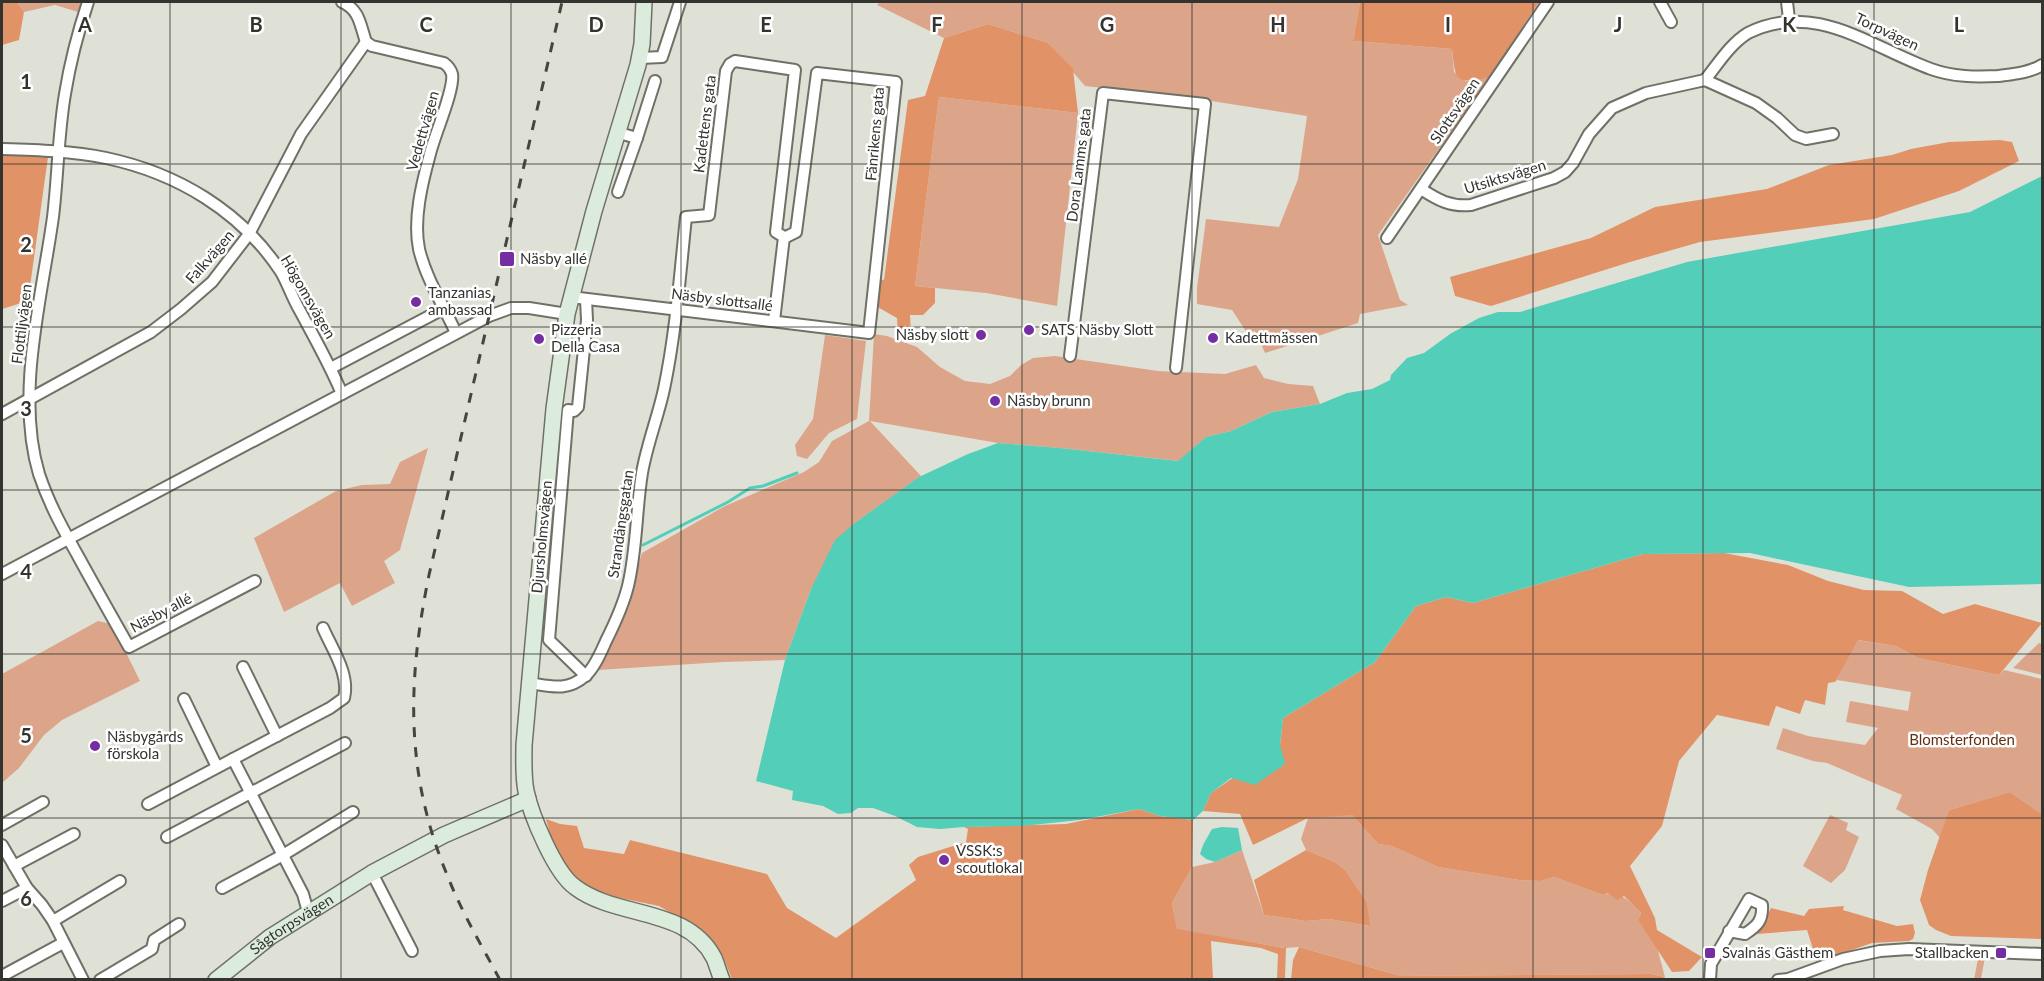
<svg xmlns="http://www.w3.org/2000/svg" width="2044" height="981" font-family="Lato,sans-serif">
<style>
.green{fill:#dca58a}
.forest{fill:#e29267}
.water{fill:#53ceb9}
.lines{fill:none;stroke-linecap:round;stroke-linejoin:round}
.stream{stroke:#53ceb9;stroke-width:3}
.street-casing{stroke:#6f7167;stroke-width:14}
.secondary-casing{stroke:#6f7167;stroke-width:18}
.street{stroke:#fff;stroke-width:10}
.secondary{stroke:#dbecdc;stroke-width:15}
.rail{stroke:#454642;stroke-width:3;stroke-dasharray:10 10;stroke-linecap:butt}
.grid{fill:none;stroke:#333430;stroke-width:1.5;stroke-opacity:0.55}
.poi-dot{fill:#752ea2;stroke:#fff;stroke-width:2}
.labels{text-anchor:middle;stroke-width:5;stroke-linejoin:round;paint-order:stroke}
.street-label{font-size:15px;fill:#333430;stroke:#fff}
.poi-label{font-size:15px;fill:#333430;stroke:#fff;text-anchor:start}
.park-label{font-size:15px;fill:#643011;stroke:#fff}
.grid-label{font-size:20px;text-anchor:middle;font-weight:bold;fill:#333430;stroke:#fff;stroke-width:5;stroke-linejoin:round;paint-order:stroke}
</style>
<rect width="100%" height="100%" fill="#e0e1d6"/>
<!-- green -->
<g class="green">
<polygon points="17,2 81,2 78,12 55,5 24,12"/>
<polygon points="880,2 1360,2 1353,41 1452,49 1454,72 1466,81 1489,78 1378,235 1400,300 1408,305 1360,314 1358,323 1265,353 1255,331 1247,333 1232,310 1197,304 1197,288 1206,219 1279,227 1298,179 1307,116 1205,100 1085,86 1048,43 988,24 944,38 877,5"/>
<polygon points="939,97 1078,113 1057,306 986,293 915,286"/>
<polygon points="874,334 887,336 917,347 940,367 965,381 990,384 1010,376 1021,365 1033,358 1055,356 1158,371 1225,374 1256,365 1264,378 1288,384 1313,386 1320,404 1272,412 1231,431 1206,437 1179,461 1060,448 998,443 870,421 921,476 856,522 811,589 785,660 723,662 598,670 616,636 642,553 725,506 804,472 819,462 832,441 869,421"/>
<polygon points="825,335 866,341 857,419 829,433 807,459 797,456 795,445 813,419"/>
<polygon points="428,448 400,550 384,561 395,583 352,606 340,583 284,612 254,538 336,491 362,485 390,484 400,462"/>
<polygon points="98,621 112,624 140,681 62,720 44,735 19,768 2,783 2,674"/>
<polygon points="1857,640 1896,646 1918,658 1999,675 2004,670 2042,679 2042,814 2010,792 1949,810 1940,838 1932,829 1896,809 1902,795 1827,763 1813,761 1776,749 1783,728 1808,736 1865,745 1878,728 1846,722 1850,701 1908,711 1911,692 1837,680 1835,682"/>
<polygon points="2039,643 2042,644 2042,675 2013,668"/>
<path d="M1328 815H1352L1378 844 1392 846 1438 867 1519 880 1541 881 1554 877 1603 895C1619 889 1630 902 1641 913L1638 920 1657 947 1665 977 1651 974 1401 976 1299 947 1285 948 1177 930 1172 903 1192 867 1215 862 1242 850 1264 915 1306 921 1329 919 1369 926 1367 902 1345 870 1335 862 1306 850 1301 839 1308 818Z"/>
<polygon points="1830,815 1848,823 1846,830 1859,837 1845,870 1831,883 1803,866"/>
<polygon points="1985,957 1981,979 1974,980 1978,958"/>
</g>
<!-- forest -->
<g class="forest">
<polygon points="2,2 17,2 24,12 19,40 2,45"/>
<path d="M1360 2H1539L1489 78C1455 83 1456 83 1452 49L1353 41Z"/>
<polygon points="988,24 1048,43 1073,69 1078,113 939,97 915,286 935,288 935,303 923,315 910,315 911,334 898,333 897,318 874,305 877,279 884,280 908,100 925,96 944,38"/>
<polygon points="2000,140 2012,142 2019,161 1959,191 1874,219 1700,242 1630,262 1491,306 1455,296 1450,277 1591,238 1655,207 1767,189 1829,165 1892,155 1911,149 1949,142"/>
<polygon points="2,152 48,157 28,301 2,309"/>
<polygon points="1724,553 1788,565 1828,581 1864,590 1902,591 1943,614 1975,604 2042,623 1999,675 1918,658 1896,646 1858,640 1835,682 1828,683 1825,705 1805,700 1800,714 1776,706 1769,726 1717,715 1679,761 1662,826 1630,866 1655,918 1657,930 1702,957 1689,971 1672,972 1638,920 1641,913 1624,896 1617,900 1608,893 1603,895 1554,877 1541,881 1519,880 1438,867 1392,846 1378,844 1352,815 1308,818 1253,845 1240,814 1203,811 1211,793 1280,745 1283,718 1375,662 1416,606 1446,597 1473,603 1643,554"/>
<polygon points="2010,792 2042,814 2042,939 1951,936 1936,930 1929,925 1920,900 1928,870 1949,810"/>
<polygon points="1139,809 1160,816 1193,820 1192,867 1172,903 1177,929 1284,948 1286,946 1285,979 1277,979 1278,954 1261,948 1211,941 1213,979 732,979 723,957 693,926 659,906 591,892 575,881 552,842 546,819 560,824 577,826 584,848 624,854 630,840 767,874 787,908 836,938 916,880 909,865 918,857 966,842 968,829 964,827 1066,824"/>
<polygon points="1306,850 1335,862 1345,870 1367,902 1370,926 1329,919 1306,921 1264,915 1254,880"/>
<polygon points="1844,906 1843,910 1897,926 1913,924 1915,933 1913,939 1909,941 1872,943 1817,962 1807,930 1757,934 1771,908 1804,916 1809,909"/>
<polygon points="1299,947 1401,976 1651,974 1665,977 1662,980 1291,979 1293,960"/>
</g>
<!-- water -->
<g class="water">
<polygon points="2042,176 2042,584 1909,587 1750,553 1643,554 1473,603 1446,597 1416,606 1375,662 1283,718 1280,745 1285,764 1255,785 1231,778 1211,793 1203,811 1193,820 1160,816 1139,809 1080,820 1022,826 964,827 940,829 917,827 895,816 873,808 858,808 851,813 838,814 823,806 792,800 793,791 756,781 785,660 811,589 835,540 856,522 919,477 968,454 998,443 1060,448 1178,461 1206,437 1231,431 1272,412 1320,404 1347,393 1372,389 1390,380 1391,375 1407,358 1424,353 1450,334 1479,318 1498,312 1520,312 1687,262 1970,212"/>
<polygon points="1222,827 1238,828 1242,850 1215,862 1206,859 1200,854 1203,845 1212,829"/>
</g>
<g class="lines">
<!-- stream -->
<polyline class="stream" points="643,545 728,502 750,488 763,486 797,473"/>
<defs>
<g id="street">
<path d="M88 2C78 32 70 63 65 94 58 135 58 176 53 217 42 297 15 395 39 474 49 504 63 529 78 556 95 587 112 617 129 647L255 581"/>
<path d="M342 2C360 10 360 25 366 42L372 46 444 63C448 66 451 70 452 74 455 89 434 136 430 154 422 183 413 219 419 249 426 279 444 306 456 333"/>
<polyline points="1660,2 1671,22"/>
<polyline points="1787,2 1789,19"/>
<polyline points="640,58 662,57 680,2"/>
<path d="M1705 80C1718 64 1730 44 1748 33 1815 0 1870 47 1931 69 1953 77 1976 77 1998 76 2013 74 2029 73 2042 65"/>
<polyline points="619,133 637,138 655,81"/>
<path d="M2 149C36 150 72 151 106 158 177 173 241 211 281 272 288 284 292 297 299 309 314 337 330 365 342 394"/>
<path d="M1421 189C1438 200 1450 207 1471 205L1554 178 1565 172 1573 163 1589 134 1612 108 1646 93 1705 80 1756 103 1777 118 1795 135 1806 139 1833 134"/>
<polyline points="618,192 637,138"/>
<polyline points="1387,238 1548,2"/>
<polyline points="571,297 869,333 896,82 817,73 796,232 784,238"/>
<polyline points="1070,356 1103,93 1205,104 1176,368"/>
<polyline points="331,368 443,309"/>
<polyline points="2,414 151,332 181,309 212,282 249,234 301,134 366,42"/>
<polyline points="2,574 489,316 511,308 529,308 567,314"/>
<polyline points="243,667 277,736"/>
<polyline points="586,676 549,640 568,410 574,411 578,407 587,320 586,299"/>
<path d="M529 683C550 686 567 692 585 676 594 669 601 652 606 641 615 623 623 606 628 586 637 549 636 510 642 473 647 444 658 417 664 389 676 332 680 274 686 217L709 215 726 71 730 64 735 61 795 70 776 232 784 237 774 321"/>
<polyline points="184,699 217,767"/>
<path d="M233 759 330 708 344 698C350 674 332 649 323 628"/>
<polyline points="148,804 233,759 303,894 308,912"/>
<polyline points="2,825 43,802"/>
<polyline points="167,837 345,743"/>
<polyline points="2,845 27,888 42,905 53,921 83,980"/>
<polyline points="14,866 74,834"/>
<polyline points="372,873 412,951"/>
<polyline points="222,888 283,855 353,812"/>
<polyline points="2,901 27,888"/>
<polyline points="53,921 120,881"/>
<polyline points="2,976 63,943"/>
<polyline points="100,980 152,949 154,940 179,924"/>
<path d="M1710 980 1711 964 1749 899 1762 905C1763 921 1757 926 1745 934L1729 931"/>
<polyline points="1778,980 1788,979 1843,959 1880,951 1909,949 2042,954"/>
</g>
<g id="secondary">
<path d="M644 2 642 44 638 65 594 211 567 314 554 409 524 745C524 760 523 776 526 791 531 815 555 873 575 887 617 919 687 906 714 958 717 965 719 973 722 980"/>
<path id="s1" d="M216 980 270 937 372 873 444 835 528 799"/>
</g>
</defs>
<!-- street casing -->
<use href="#street" class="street-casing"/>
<!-- secondary casing -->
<use href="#secondary" class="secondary-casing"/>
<!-- street -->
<use href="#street" class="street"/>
<!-- secondary -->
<use href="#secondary" class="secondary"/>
<!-- rail -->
<path class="rail" d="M500 980C482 946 462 913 448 877 405 775 407 682 429 575L562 2"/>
</g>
<!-- grid -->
<path class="grid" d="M170 2V980M341 2V980M511 2V980M681 2V980M852 2V980M1022 2V980M1192 2V980M1363 2V980M1533 2V980M1703 2V980M1874 2V980M2 164H2042M2 327H2042M2 490H2042M2 654H2042M2 818H2042"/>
<!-- markers -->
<g class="poi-dot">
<rect x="499" y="251" width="16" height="16" rx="3"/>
<circle cx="416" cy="302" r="6"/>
<circle cx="1029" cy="330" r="6"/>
<circle cx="981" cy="335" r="6"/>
<circle cx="1213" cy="338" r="6"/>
<circle cx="539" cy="339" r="6"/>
<circle cx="995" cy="401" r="6"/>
<circle cx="95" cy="746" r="6"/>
<circle cx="944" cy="860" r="6"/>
<rect x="1704" y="947" width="12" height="12" rx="3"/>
<rect x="1995" y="947" width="12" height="12" rx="3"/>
</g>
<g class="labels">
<!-- street labels -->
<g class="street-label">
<text transform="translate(1887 32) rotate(25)" y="5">Torpvägen</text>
<text transform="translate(1455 111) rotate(-56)" y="5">Slottsvägen</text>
<text transform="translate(705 124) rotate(-83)" y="5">Kadettens gata</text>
<text transform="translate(423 131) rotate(-74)" y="5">Vedettvägen</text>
<text transform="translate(875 134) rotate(-85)" y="5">Fänrikens gata</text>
<text transform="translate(1079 165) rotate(-83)" y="5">Dora Lamms gata</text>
<text transform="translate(1505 177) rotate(-17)" y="5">Utsiktsvägen</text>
<text transform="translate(210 257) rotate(-49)" y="5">Falkvägen</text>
<text transform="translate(308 297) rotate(60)" y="5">Högomsvägen</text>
<text transform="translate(722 300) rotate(7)" y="5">Näsby slottsallé</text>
<text transform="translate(22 324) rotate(-83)" y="5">Flottiljvägen</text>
<text transform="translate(621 524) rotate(-82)" y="5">Strandängsgatan</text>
<text transform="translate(542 537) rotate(-85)" y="5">Djursholmsvägen</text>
<text transform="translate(161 613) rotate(-28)" y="5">Näsby allé</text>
<text dy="5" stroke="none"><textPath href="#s1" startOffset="94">Sågtorpsvägen</textPath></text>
</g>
<!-- poi labels -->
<g class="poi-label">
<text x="520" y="264">Näsby allé</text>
<text x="428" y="298">Tanzanias<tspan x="428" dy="17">ambassad</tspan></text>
<text x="551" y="335">Pizzeria<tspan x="551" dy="17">Della Casa</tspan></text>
<text x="1041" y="335">SATS Näsby Slott</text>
<text x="969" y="340" text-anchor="end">Näsby slott</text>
<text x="1225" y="343">Kadettmässen</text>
<text x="1007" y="406">Näsby brunn</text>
<text x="107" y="742">Näsbygårds<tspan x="107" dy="17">förskola</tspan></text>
<text x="956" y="856">VSSK:s<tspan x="956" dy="17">scoutlokal</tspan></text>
<text x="1722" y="958">Svalnäs Gästhem</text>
<text x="1989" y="958" text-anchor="end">Stallbacken</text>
</g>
<!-- park labels -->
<g class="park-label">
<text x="1962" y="745">Blomsterfonden</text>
</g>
</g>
<g class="grid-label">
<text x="85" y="32">A</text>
<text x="256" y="32">B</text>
<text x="426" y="32">C</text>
<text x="596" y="32">D</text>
<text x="766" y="32">E</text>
<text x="937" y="32">F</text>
<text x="1107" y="32">G</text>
<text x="1278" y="32">H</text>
<text x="1448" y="32">I</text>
<text x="1618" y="32">J</text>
<text x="1789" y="32">K</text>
<text x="1959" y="32">L</text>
<text x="26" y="89">1</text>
<text x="26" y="252">2</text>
<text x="26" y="416">3</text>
<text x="26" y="579">4</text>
<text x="26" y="743">5</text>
<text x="26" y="906">6</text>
</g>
<!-- border -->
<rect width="2044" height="981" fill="none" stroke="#333430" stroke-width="6"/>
</svg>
